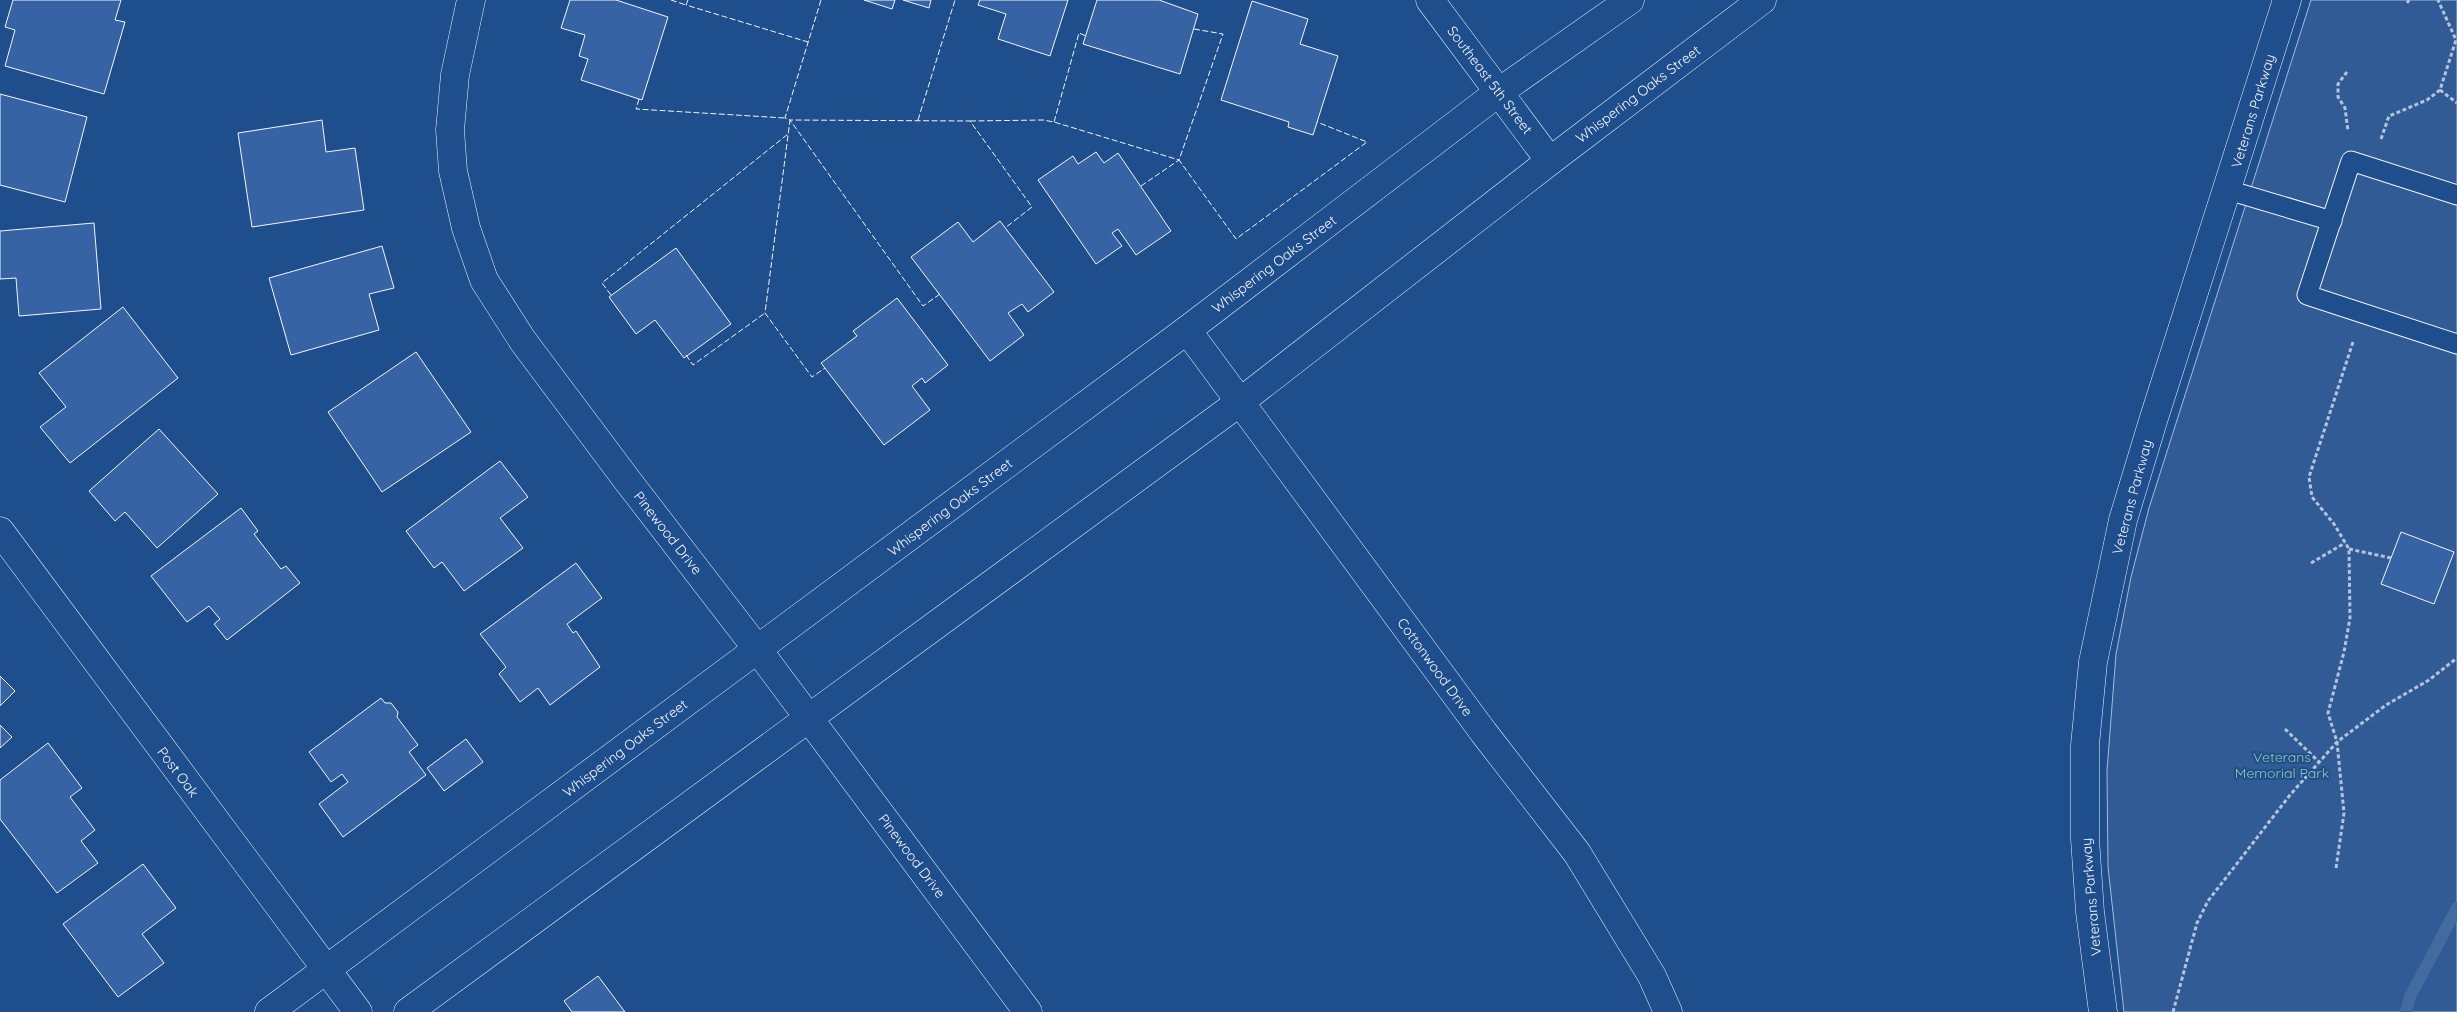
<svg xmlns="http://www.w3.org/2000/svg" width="2457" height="1012" font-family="Quicksand,sans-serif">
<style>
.built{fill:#305b95;stroke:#a8bbd7}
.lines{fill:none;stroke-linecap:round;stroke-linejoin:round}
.stream{stroke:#446ba0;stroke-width:12}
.building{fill:#3563a3;stroke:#f2f6ff}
.service-casing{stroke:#f2f6ff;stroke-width:21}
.minor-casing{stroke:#f2f6ff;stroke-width:29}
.tertiary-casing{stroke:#f2f6ff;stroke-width:29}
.path{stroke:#b3c4dc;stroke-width:3;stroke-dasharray:4 2.5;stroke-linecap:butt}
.service{stroke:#1f4e8c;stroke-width:19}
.minor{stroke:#1f4e8c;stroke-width:28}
.tertiary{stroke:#1f4e8c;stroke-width:28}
.fence{stroke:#f2f6ff;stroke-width:1;stroke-dasharray:6 2.5;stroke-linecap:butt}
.labels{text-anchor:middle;stroke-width:4;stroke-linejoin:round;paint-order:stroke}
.street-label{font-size:14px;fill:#f2f6ff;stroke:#1f4e8c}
.park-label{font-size:14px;fill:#97c8a6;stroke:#1f4e8c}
</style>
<rect width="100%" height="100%" fill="#1f4e8c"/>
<!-- built -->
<polygon class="built" points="2311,0 2457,0 2457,1012 2124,1012 2108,867 2107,771 2116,654 2131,577 2149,508"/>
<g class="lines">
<!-- stream -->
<polyline class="stream" points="2406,1012 2410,997 2457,908"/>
</g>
<!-- building -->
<g class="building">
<polygon points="13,0 121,0 115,20 125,22 104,94 5,66 15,30 5,27"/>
<polygon points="570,0 616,0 668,17 642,100 581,80 588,59 579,56 585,35 561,28"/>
<polygon points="864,0 895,0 892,9"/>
<polygon points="903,0 931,0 929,8"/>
<polygon points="980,0 1068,0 1050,56 998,39 1006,14 978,5"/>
<polygon points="1097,0 1159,0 1198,14 1180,74 1083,44"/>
<polygon points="1252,1 1308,19 1300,44 1338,56 1313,135 1288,127 1289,122 1221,100"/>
<polygon points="0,94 87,117 65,202 0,185"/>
<polygon points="322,120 326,152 355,148 364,210 252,227 238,133"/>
<polygon points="1096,152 1104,163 1118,153 1171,231 1136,255 1118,229 1112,233 1122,246 1096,264 1038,180 1073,156 1078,164"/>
<polygon points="1000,221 1054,292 1028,312 1022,304 1008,313 1024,335 990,361 911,257 958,222 973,242"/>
<polygon points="94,223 101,309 19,316 16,278 0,279 0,231"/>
<polygon points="382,246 394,288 369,294 379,330 291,355 269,278"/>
<polygon points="676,248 731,324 684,358 655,320 636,334 609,297"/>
<polygon points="897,298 948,365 925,383 922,378 912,386 930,410 884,445 821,363 857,336 853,331"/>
<polygon points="123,307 178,378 70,463 40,427 66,407 39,373"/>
<polygon points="416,352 471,432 382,492 328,412"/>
<polygon points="159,429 218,494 157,548 125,512 115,521 89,491"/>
<polygon points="500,461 528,497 500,518 523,548 464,591 442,562 434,568 406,531"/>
<polygon points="241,508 258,531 254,534 281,569 286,566 300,583 227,640 214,624 220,619 209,606 187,622 151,576"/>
<polygon points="2401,532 2454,552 2434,604 2381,584"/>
<polygon points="576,563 602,598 567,624 573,633 576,631 600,667 550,705 538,688 520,702 499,674 506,667 480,634"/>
<polygon points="0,676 15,691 0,706"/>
<polygon points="381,698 385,703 391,703 398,712 397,717 418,745 409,752 426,775 343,837 319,804 348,782 342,774 331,782 309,752"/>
<polygon points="0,725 12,737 0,748"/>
<polygon points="466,739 483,762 444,791 427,768"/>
<polygon points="48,743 82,788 70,797 95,830 81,841 98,863 57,893 0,819 0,780"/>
<polygon points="143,864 176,908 142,934 164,963 118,997 63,924"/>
<polygon points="598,976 625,1012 572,1012 564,1001"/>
</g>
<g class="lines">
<defs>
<g id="service">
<polyline points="2228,190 2332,221"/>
<polyline points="2457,195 2351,161 2307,295 2457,344"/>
</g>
<g id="minor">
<polyline points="471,0 455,75 450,130 453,171 466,228 484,280 523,341 627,480 758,650 1028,1012"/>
<polyline points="1430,0 1550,161"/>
<polyline points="1187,330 1484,733 1577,853 1652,976 1668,1012"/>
<polyline points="0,531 358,1012"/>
</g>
<g id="tertiary">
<polyline points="269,1012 1187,330 1499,92 1630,0"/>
<polyline points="408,1012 1240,402 1550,161 1762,0"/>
<polyline points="2103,1012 2090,912 2085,839 2085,745 2093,662 2123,520 2153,421 2287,0"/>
</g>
</defs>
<!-- service casing -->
<use href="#service" class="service-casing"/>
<!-- minor casing -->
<use href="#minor" class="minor-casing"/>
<!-- tertiary casing -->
<use href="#tertiary" class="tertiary-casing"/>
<!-- path -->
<g class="path">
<polyline points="2407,3 2409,0"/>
<polyline points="2347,72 2338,84 2338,97 2345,108 2348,131"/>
<polyline points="2440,90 2457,103"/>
<polyline points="2381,139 2389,116 2427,100 2440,90 2456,40 2438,0"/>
<polyline points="2349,549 2391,558"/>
<polyline points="2311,563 2345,543"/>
<polyline points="2285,729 2319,762"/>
<polyline points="2336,868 2344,813 2337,742 2328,713 2344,652 2350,618 2349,549 2334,524 2312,497 2309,477 2353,342"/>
<polyline points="2173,1012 2197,923 2208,901 2290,795 2337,742 2386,705 2429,680 2457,658"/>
</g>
<!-- service -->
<use href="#service" class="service"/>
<!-- minor -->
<use href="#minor" class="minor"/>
<!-- tertiary -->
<use href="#tertiary" class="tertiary"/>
<!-- fence -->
<g class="fence">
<polyline points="671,0 686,5"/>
<polyline points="688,0 686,5 808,42"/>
<polyline points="821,0 785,118 790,120 765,313 812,377 825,368"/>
<polyline points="1194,29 1223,34 1179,160 1236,239 1367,142 1317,122"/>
<polyline points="639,99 636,109 785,118"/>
<polyline points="918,120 955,0"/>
<polyline points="970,121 1043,120 1054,122 1179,160 1141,186"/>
<polyline points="1054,122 1079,33 1086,36"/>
<polyline points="940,294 923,306 790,120 970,121 1032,207 1005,228"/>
<polyline points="611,295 602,283 788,134"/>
<polyline points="686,355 693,365 765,313"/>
</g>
</g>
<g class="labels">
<!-- street labels -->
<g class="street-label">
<text transform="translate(1490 80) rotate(53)" y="5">Southeast 5th Street</text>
<text transform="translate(1638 94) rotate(-37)" y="5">Whispering Oaks Street</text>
<text transform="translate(2253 111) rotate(-73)" y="5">Veterans Parkway</text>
<text transform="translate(1274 264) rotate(-37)" y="5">Whispering Oaks Street</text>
<text transform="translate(2132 497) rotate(-75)" y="5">Veterans Parkway</text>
<text transform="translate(950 507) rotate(-37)" y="5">Whispering Oaks Street</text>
<text transform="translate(668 533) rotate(52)" y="5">Pinewood Drive</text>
<text transform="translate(1435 667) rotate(54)" y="5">Cottonwood Drive</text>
<text transform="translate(625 748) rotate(-37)" y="5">Whispering Oaks Street</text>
<text transform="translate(178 772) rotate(53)" y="5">Post Oak</text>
<text transform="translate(912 856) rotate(53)" y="5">Pinewood Drive</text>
<text transform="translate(2091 897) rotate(-95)" y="5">Veterans Parkway</text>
</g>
<!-- park labels -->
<g class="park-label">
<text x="2282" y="762">Veterans<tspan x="2282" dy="16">Memorial Park</tspan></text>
</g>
</g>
</svg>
